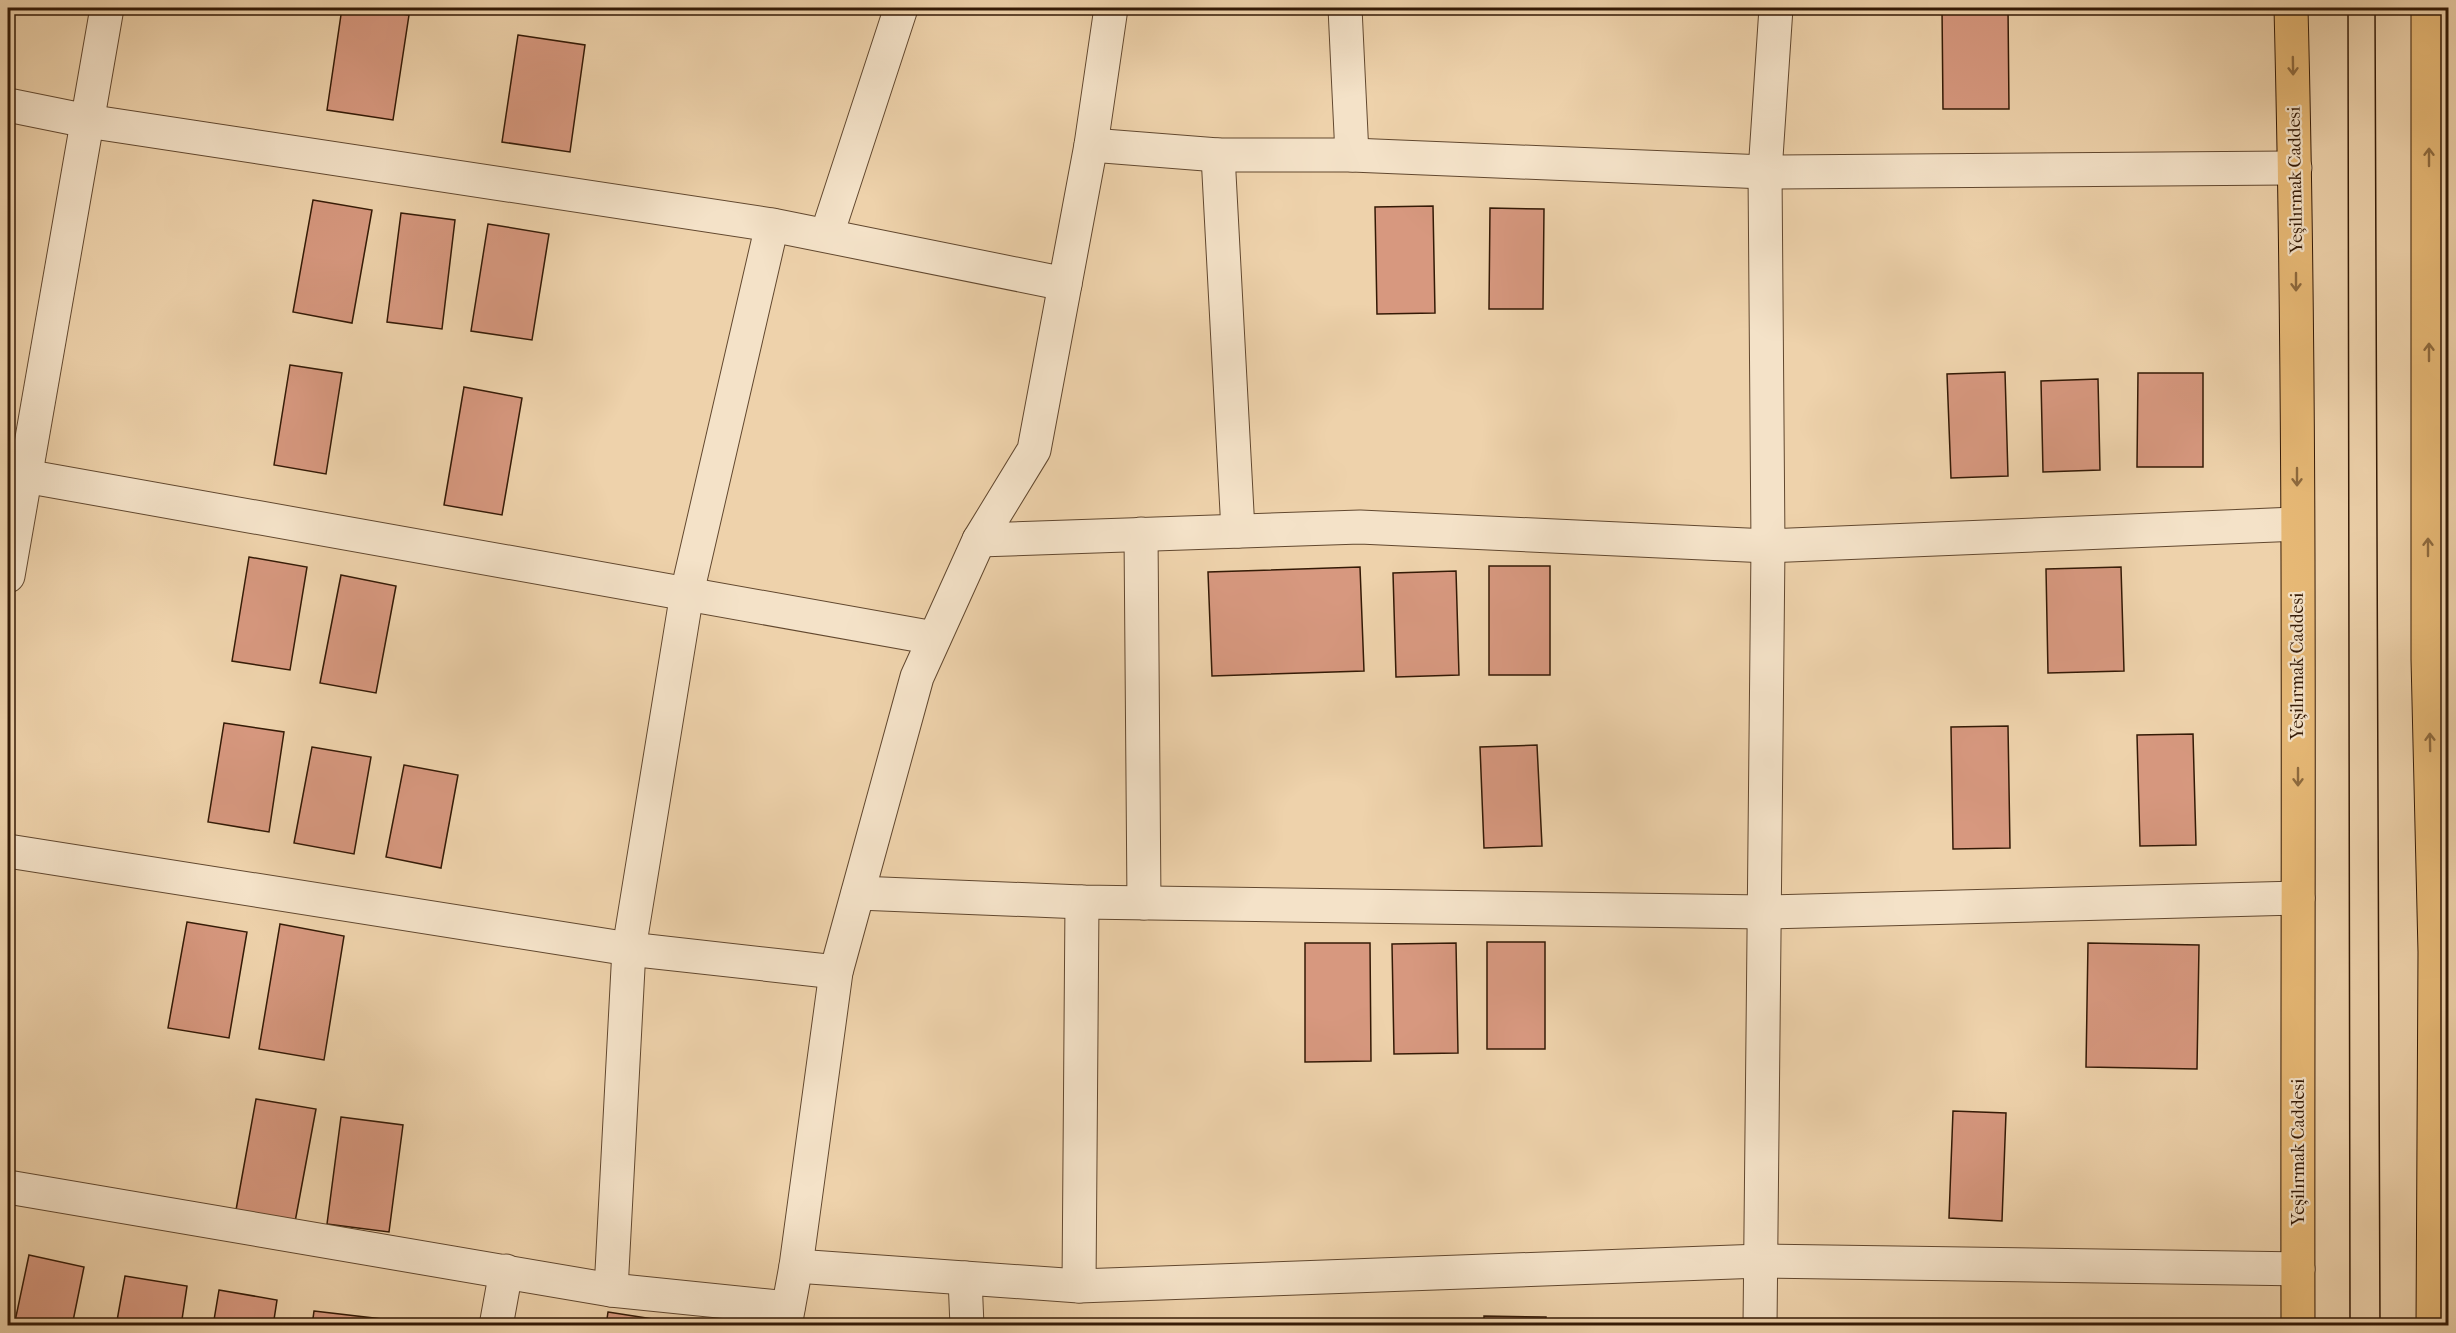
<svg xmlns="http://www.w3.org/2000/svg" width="2456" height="1333" font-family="'IM FELL French Canon',serif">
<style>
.building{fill:#d7987f;stroke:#341a06;stroke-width:1.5}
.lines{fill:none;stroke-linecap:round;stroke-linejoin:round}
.minor-casing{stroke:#62482f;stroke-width:35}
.primary-casing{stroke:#341a06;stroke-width:35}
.minor{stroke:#f4e2c8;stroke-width:33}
.primary{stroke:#e7b976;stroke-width:33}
.tram{stroke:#341a06;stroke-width:1.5}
.oneway{stroke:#8e6a3e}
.labels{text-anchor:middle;stroke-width:4.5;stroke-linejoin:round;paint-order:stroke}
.street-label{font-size:18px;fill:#341a06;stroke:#f4e2c8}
</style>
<rect width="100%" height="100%" fill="#eed2ab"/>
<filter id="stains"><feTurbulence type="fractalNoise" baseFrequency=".00333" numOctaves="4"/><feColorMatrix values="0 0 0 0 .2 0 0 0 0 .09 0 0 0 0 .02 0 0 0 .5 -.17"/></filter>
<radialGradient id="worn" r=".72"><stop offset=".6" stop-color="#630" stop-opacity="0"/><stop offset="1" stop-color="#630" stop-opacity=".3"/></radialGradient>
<!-- building -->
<g class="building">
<polygon points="342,8 360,8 409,15 393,120 327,110"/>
<polygon points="1942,8 2008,8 2009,109 1943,109"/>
<polygon points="518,35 585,45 570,152 502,142"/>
<polygon points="313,200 372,210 352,323 293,312"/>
<polygon points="1433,206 1435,313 1377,314 1375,207"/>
<polygon points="1490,208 1544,209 1543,309 1489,309"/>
<polygon points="401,213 455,220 442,329 387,322"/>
<polygon points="488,224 549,234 532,340 471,331"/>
<polygon points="290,365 342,373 326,474 274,465"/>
<polygon points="2005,372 2008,476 1951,478 1947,374"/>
<polygon points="2138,373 2203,373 2203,467 2137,467"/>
<polygon points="2098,379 2100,470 2043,472 2041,381"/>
<polygon points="464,387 522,398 502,515 444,505"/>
<polygon points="249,557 307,567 290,670 232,661"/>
<rect x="1489" y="566" width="61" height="109"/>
<polygon points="1360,567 1364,671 1212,676 1208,572"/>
<polygon points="2121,567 2124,671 2048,673 2046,569"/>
<polygon points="1456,571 1459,675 1396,677 1393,573"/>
<polygon points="341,575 396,586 376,693 320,683"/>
<polygon points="224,723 284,732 269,832 208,822"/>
<polygon points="2008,726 2010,848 1953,849 1951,727"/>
<polygon points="2193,734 2196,845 2140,846 2137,735"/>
<polygon points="1537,745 1542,846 1484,848 1480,747"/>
<polygon points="312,747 371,757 354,854 294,843"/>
<polygon points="404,765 458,775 441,868 386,857"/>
<polygon points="187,922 247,932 229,1038 168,1028"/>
<polygon points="280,924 344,936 324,1060 259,1049"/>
<rect x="1487" y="942" width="58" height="107"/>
<polygon points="1305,943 1370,943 1371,1061 1305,1062"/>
<polygon points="1456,943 1458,1053 1394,1054 1392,944"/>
<polygon points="2088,943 2199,945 2197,1069 2086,1067"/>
<polygon points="256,1099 316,1109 295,1222 236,1210"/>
<polygon points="1953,1111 2006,1113 2002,1221 1949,1218"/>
<polygon points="341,1117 403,1125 389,1232 327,1224"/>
<polygon points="29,1255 84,1267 72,1326 14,1326"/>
<polygon points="125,1276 187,1286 181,1326 116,1326"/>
<polygon points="219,1290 277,1300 273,1326 213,1326"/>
<polygon points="314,1311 382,1319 381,1326 312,1326"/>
<polygon points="608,1312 698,1326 606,1326"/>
<polygon points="1484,1316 1546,1317 1546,1326 1484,1326"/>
<polygon points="382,1319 420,1326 381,1326"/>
<polygon points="1272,1320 1272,1326 1213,1326 1213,1321"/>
<rect x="1306" y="1321" width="66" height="5"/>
<polygon points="2193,1321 2193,1326 2060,1326 2060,1322"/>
<rect x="1403" y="1323" width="53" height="3"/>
</g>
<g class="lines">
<defs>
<g id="minor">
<polyline points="1345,8 1352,155"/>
<polyline points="8,105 87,121 772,225 1065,284"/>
<polyline points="1091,145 1218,155 1352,155 1765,172 2295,168"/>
<polyline points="1218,155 1238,531"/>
<polyline points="827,234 901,8"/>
<polyline points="8,473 934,638"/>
<polyline points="1141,534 1144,903"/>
<polyline points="979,540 1360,527 1768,546 2297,524"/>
<polyline points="8,576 107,8"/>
<polyline points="8,851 629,949 836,972"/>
<polyline points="858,893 1082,902 1764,912 2298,898"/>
<polyline points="8,1187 611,1290 788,1308"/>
<polyline points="796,1266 1079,1286 1761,1261 2298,1269"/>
<polyline points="965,1278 967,1326"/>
<polyline points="1079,1286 1082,902"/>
<polyline points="611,1290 629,949 687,593 772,225"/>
<polyline points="496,1326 506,1271"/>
<polyline points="785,1326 796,1266 836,972 917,677 979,540 1034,450 1091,145 1111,8"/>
<polyline points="1760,1326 1768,546 1765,172 1776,8"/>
</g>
<g id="primary">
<path d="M2291 8C2302 447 2297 886 2298 1326"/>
<polyline points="2428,8 2428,659 2435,952 2433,1326"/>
</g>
</defs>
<!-- minor casing -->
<use href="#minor" class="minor-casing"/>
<!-- primary casing -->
<use href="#primary" class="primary-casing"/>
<!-- minor -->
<use href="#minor" class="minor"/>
<!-- primary -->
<use href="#primary" class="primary"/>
<!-- tram -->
<g class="tram">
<polyline points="2348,8 2350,1326"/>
<polyline points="2375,8 2380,1326"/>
</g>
</g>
<!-- one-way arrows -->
<defs><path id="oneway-shaft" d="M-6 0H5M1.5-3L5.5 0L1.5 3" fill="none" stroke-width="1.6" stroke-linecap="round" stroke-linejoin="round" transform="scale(1.5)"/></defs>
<g class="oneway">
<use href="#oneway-shaft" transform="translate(2293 66) rotate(89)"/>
<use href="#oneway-shaft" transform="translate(2429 157) rotate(-90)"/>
<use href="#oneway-shaft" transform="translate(2296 282) rotate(90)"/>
<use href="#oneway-shaft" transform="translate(2429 352) rotate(-90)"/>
<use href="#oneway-shaft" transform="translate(2297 477) rotate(90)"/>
<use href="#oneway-shaft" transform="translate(2428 547) rotate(-90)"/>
<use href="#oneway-shaft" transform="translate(2430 742) rotate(-91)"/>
<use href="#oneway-shaft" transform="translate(2298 777) rotate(90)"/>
</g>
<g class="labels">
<!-- street labels -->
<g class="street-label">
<text transform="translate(2295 180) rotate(-91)" y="6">Yeşilırmak Caddesi</text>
<text transform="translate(2297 666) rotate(-90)" y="6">Yeşilırmak Caddesi</text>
<text transform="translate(2298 1152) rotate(-90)" y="6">Yeşilırmak Caddesi</text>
</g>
</g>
<!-- margin -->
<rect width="2456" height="1333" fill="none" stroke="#eed2ab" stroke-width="30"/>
<rect x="9" y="9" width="2438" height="1315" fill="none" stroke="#341a06" stroke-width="3"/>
<rect x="15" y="15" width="2426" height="1303" fill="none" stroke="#341a06" stroke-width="1.5"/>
<rect width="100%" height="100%" filter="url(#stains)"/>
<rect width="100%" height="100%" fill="url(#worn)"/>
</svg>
